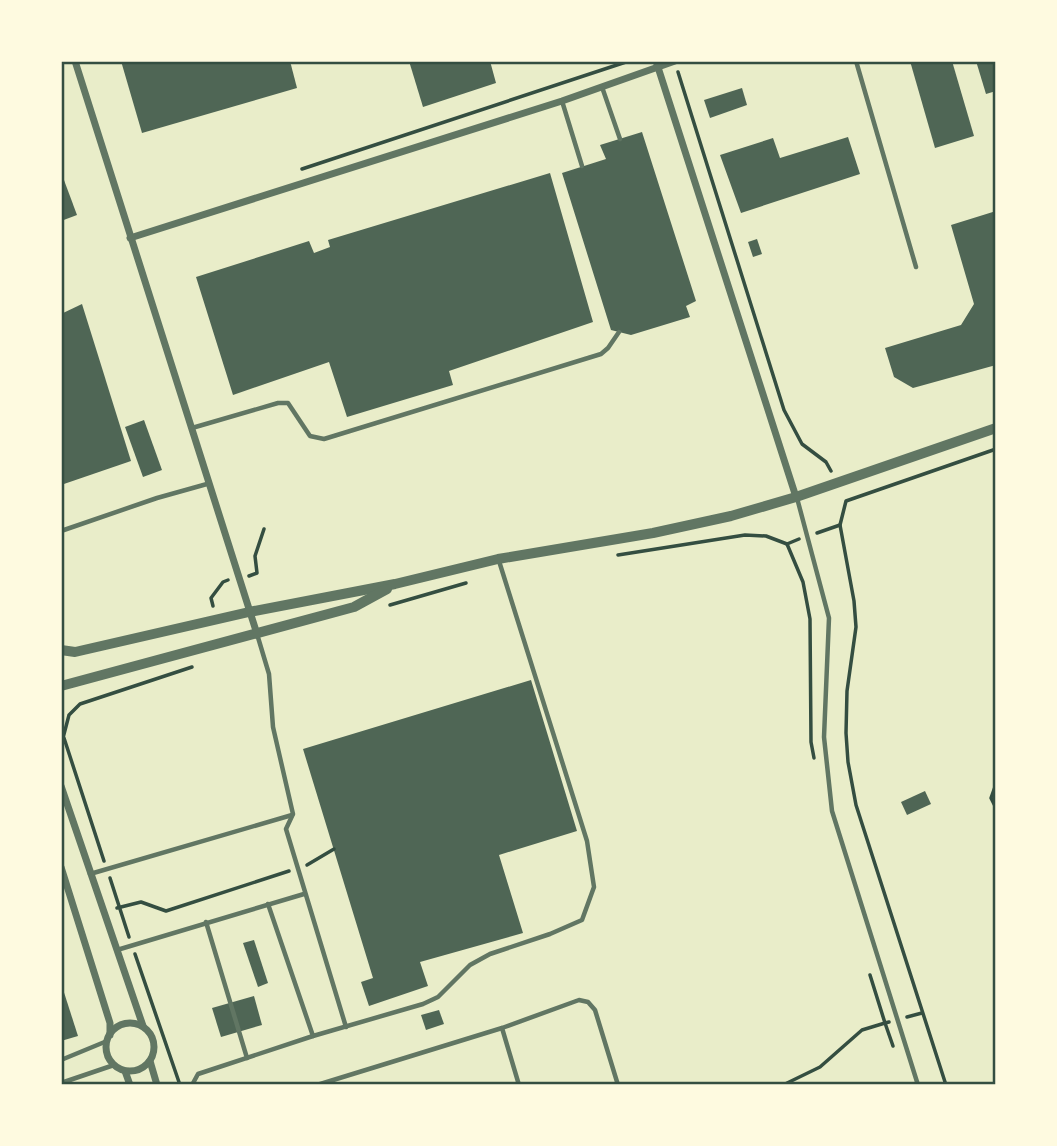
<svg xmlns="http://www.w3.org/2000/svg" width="1057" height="1146" font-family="Mulish,sans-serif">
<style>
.building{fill:#4f6655}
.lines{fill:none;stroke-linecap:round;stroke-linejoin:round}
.path{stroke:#344e41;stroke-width:3.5}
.service{stroke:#617663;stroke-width:4.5}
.minor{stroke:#617663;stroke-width:7}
.tertiary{stroke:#617663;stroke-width:10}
.neatline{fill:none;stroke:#344e41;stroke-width:2.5}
</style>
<rect width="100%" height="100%" fill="#e9edc9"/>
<!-- building -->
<g class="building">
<polygon points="121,61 290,61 297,88 142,133"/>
<polygon points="409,61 490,61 496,83 423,107"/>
<polygon points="910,61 952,61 974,136 935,148"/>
<polygon points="976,61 996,61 996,91 986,94"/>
<polygon points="742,88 747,105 710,118 704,100"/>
<polygon points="642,132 696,301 686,306 690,317 631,335 611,330 562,173 606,159 600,145"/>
<polygon points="848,137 860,174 741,213 720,155 773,138 780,158"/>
<polygon points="61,172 77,215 61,221"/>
<polygon points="550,173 593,322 449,371 453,385 347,417 329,362 233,395 196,277 309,241 314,253 330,247 328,240"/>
<polygon points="996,211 996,365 913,388 894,377 885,348 961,325 974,304 951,225"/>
<polygon points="757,239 762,254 753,257 748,242"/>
<polygon points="82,304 131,461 61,485 61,314"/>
<polygon points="144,420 162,470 143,477 125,427"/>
<polygon points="531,680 577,831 499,855 523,933 420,962 428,986 369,1006 361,982 373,978 303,749"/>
<polygon points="925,791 931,804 907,815 901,802"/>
<polygon points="254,940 268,983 258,987 243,943"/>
<polygon points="61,983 78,1036 61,1041"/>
<polygon points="254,996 262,1025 221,1037 212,1008"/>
<polygon points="439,1010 444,1024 426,1030 421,1015"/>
</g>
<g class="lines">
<!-- path -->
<g class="path">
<polyline points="678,72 784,410 802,444 826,462 831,471"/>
<polyline points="302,169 629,61"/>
<polyline points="817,533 840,525"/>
<polyline points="787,544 803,582 810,619 811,742 814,758"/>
<polyline points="618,555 745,535 766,536 787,544 799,539"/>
<polyline points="249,576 257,573 255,556 264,529"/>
<polyline points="390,605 466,583"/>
<polyline points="213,606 211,598 223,582 228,580"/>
<polyline points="61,738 63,738 69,715 80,704 192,667"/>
<polyline points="64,738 104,861"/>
<polyline points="996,784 991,798 996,808"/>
<polyline points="307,865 334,849"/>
<polyline points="110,878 129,937"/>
<polyline points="117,908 141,902 166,911 289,871"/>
<polyline points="135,954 180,1085"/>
<polyline points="870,975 885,1023 889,1022"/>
<polyline points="907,1017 922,1013"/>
<polyline points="783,1085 820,1067 862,1030 885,1023 893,1046"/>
<polyline points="946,1085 856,805 848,762 846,733 847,691 856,627 854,601 840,525 846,501 996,449"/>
</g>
<!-- service -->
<g class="service">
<polyline points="856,61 916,267"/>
<polyline points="602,87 620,139"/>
<polyline points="562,101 582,166"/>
<polyline points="192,428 278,403 288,403 310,436 324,439 601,354 608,348 619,332"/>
<polyline points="797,498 829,618 824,737 832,811 918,1085"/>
<polyline points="61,531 157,498 207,484"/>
<polyline points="257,634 269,674 273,727 293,814 286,829 346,1027"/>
<polyline points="90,874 292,815"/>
<polyline points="268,904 313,1036 423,1004 438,997 470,965 490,954 550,934 582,920 594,887 587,841 499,561"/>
<polyline points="206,922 247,1058"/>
<polyline points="117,950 304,894"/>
<polyline points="502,1028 519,1085"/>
<polyline points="61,1060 107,1041"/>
<polyline points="61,1083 114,1065"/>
<polyline points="192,1085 198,1074 313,1036"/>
<polyline points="317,1085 502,1028 579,1000 588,1002 595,1010 618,1085"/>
</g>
<!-- minor -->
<g class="minor">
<polyline points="75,61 257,634"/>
<polyline points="656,61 796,497"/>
<polyline points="130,238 562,101 675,61"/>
<polyline points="61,786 143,1026"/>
<polyline points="61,867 110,1023 110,1035"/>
<circle cx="130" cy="1047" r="24"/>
<polyline points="150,1061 157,1085"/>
<polyline points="125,1071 130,1085"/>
</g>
<!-- tertiary -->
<g class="tertiary">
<polyline points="61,650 75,652 249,612 395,584 498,559 653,533 731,516 796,497 996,428"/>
<polyline points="61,686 354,607 387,589"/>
</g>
</g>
<!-- border -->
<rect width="1057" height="1146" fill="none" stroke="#fefae0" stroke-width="126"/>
<rect x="63" y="63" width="931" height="1020" class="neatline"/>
</svg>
